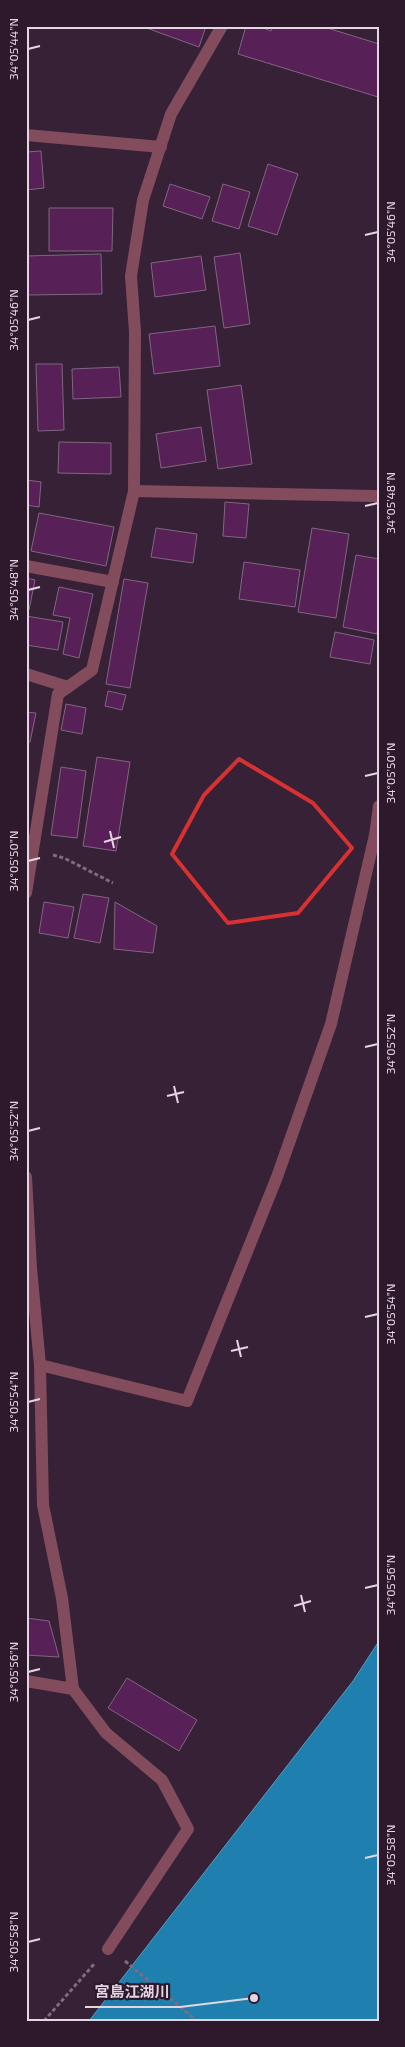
<svg xmlns="http://www.w3.org/2000/svg" width="405" height="2047" font-family="'Exo 2','Noto Sans JP',sans-serif">
<style>
.water{fill:#1f80af;stroke:#5a9abe}
.building{fill:#572057;stroke:#80667f}
.lines{fill:none;stroke-linecap:round;stroke-linejoin:round}
.path{stroke:#7e6b7d;stroke-width:3;stroke-dasharray:4 2.5;stroke-linecap:butt}
.minor{stroke:#834c5c;stroke-width:12}
.marked{fill:none;stroke:#d73131;stroke-width:4;stroke-linejoin:round}
.ticks{fill:none;stroke:#e3d5e2;stroke-width:2}
.leader{fill:none;stroke:#e3d5e2;stroke-width:2}
.callout-dot{fill:#e3d5e2;stroke:#2d182c;stroke-width:2}
.callout-label{font-size:15px;text-anchor:middle;font-weight:bold;fill:#e3d5e2;stroke:#2d182c;stroke-width:4.5;stroke-linejoin:round;paint-order:stroke}
.neatline{fill:none;stroke:#e3d5e2;stroke-width:2}
.ticks-label{font-size:12px;text-anchor:middle;fill:#e3d5e2}
</style>
<rect width="100%" height="100%" fill="#372136"/>
<!-- water -->
<polygon class="water" points="379,1641 379,2021 89,2021 353,1681"/>
<!-- building -->
<g class="building">
<polygon points="141,26 206,26 199,47"/>
<polygon points="246,26 258,26 271,31 273,26 321,26 379,44 378,97 238,54"/>
<polygon points="41,151 44,188 26,190 26,152"/>
<polygon points="268,164 298,174 277,235 248,226"/>
<polygon points="170,184 210,197 202,219 163,206"/>
<polygon points="223,184 250,192 239,229 212,221"/>
<polygon points="49,208 113,208 112,251 49,251"/>
<polygon points="240,253 250,324 224,328 214,257"/>
<polygon points="101,254 102,294 26,295 26,256"/>
<polygon points="201,256 206,290 155,297 151,263"/>
<polygon points="215,326 220,366 154,374 149,334"/>
<polygon points="36,364 62,364 64,430 38,431"/>
<polygon points="119,367 121,397 73,399 72,369"/>
<polygon points="241,385 252,464 218,469 207,390"/>
<polygon points="201,427 206,461 161,468 156,434"/>
<polygon points="59,442 111,443 111,474 58,473"/>
<polygon points="27,480 41,482 39,507 26,505"/>
<polygon points="225,502 249,504 246,538 223,536"/>
<polygon points="39,513 114,527 106,566 31,551"/>
<polygon points="156,528 197,534 193,563 151,557"/>
<polygon points="312,528 349,534 336,618 298,612"/>
<polygon points="356,555 379,559 379,622 377,634 343,627"/>
<polygon points="244,562 300,570 295,607 239,599"/>
<polygon points="26,578 35,580 29,610 26,610"/>
<polygon points="124,579 148,583 130,688 106,684"/>
<polygon points="59,587 93,594 79,658 63,654 70,618 53,615"/>
<polygon points="26,616 63,622 58,650 26,645"/>
<polygon points="335,632 374,640 370,664 330,657"/>
<polygon points="108,691 126,695 122,710 105,706"/>
<polygon points="66,704 86,708 82,734 61,730"/>
<polygon points="26,712 36,713 30,742 26,741"/>
<polygon points="97,757 130,762 116,851 83,846"/>
<polygon points="61,767 86,771 77,838 51,835"/>
<polygon points="83,894 109,898 100,943 74,938"/>
<polygon points="44,902 74,907 68,938 39,933"/>
<polygon points="115,902 157,926 153,953 114,949"/>
<polygon points="26,1618 49,1621 59,1657 26,1655"/>
<polygon points="127,1678 197,1720 179,1751 108,1708"/>
</g>
<g class="lines">
<!-- path -->
<g class="path">
<polyline points="53,855 64,858 113,883"/>
<polyline points="125,1961 197,2021"/>
<polyline points="44,2021 95,1963"/>
</g>
<!-- minor -->
<g class="minor">
<polyline points="26,135 161,147"/>
<polyline points="134,491 375,496 379,497"/>
<polyline points="26,566 113,582"/>
<polyline points="26,674 68,687"/>
<polyline points="26,893 58,694 92,670 134,491 135,332 131,276 143,200 171,114 222,26"/>
<polyline points="26,1177 31,1268 40,1365 43,1505 62,1598 73,1689 106,1733 162,1780 188,1829 108,1949"/>
<polyline points="40,1365 187,1401 277,1177 331,1024 375,835 379,806"/>
<polyline points="26,1681 73,1689"/>
</g>
</g>
<!-- marked area -->
<path class="marked" d="M239 759 313 803 352 848 298 913 228 923 172 854 204 795Z"/>
<!-- ticks -->
<path class="ticks" d="M28 49 40 46M365 235 378 232M28 320 40 317M365 506 378 503M28 590 40 587M365 776 378 773M110 831 114 848M104 842 121 837M28 861 40 858M365 1047 378 1044M174 1086 178 1103M167 1096 184 1092M28 1131 40 1128M365 1317 378 1314M237 1340 241 1357M231 1351 248 1347M28 1402 40 1399M365 1588 378 1585M301 1595 305 1612M294 1606 311 1601M28 1672 40 1669M365 1858 378 1855M28 1942 40 1939"/>
<!-- callouts -->
<path class="leader" d="M254 1998L180 2007H85"/>
<circle class="callout-dot" cx="254" cy="1998" r="5"/>
<g class="callout-label">
<text x="132" y="1997">宮島江湖川</text>
</g>
<!-- border -->
<rect width="405" height="2047" fill="none" stroke="#2d182c" stroke-width="55"/>
<rect x="28" y="28" width="350" height="1992" class="neatline"/>
<g class="ticks-label">
<text transform="translate(14 49) rotate(-90)" y="4">34°05'44"N</text>
<text transform="translate(391 232) rotate(-90)" y="4">34°05'46"N</text>
<text transform="translate(14 320) rotate(-90)" y="4">34°05'46"N</text>
<text transform="translate(391 503) rotate(-90)" y="4">34°05'48"N</text>
<text transform="translate(14 590) rotate(-90)" y="4">34°05'48"N</text>
<text transform="translate(391 773) rotate(-90)" y="4">34°05'50"N</text>
<text transform="translate(14 861) rotate(-90)" y="4">34°05'50"N</text>
<text transform="translate(391 1044) rotate(-90)" y="4">34°05'52"N</text>
<text transform="translate(14 1131) rotate(-90)" y="4">34°05'52"N</text>
<text transform="translate(391 1314) rotate(-90)" y="4">34°05'54"N</text>
<text transform="translate(14 1402) rotate(-90)" y="4">34°05'54"N</text>
<text transform="translate(391 1585) rotate(-90)" y="4">34°05'56"N</text>
<text transform="translate(14 1672) rotate(-90)" y="4">34°05'56"N</text>
<text transform="translate(391 1855) rotate(-90)" y="4">34°05'58"N</text>
<text transform="translate(14 1942) rotate(-90)" y="4">34°05'58"N</text>
</g>
</svg>
